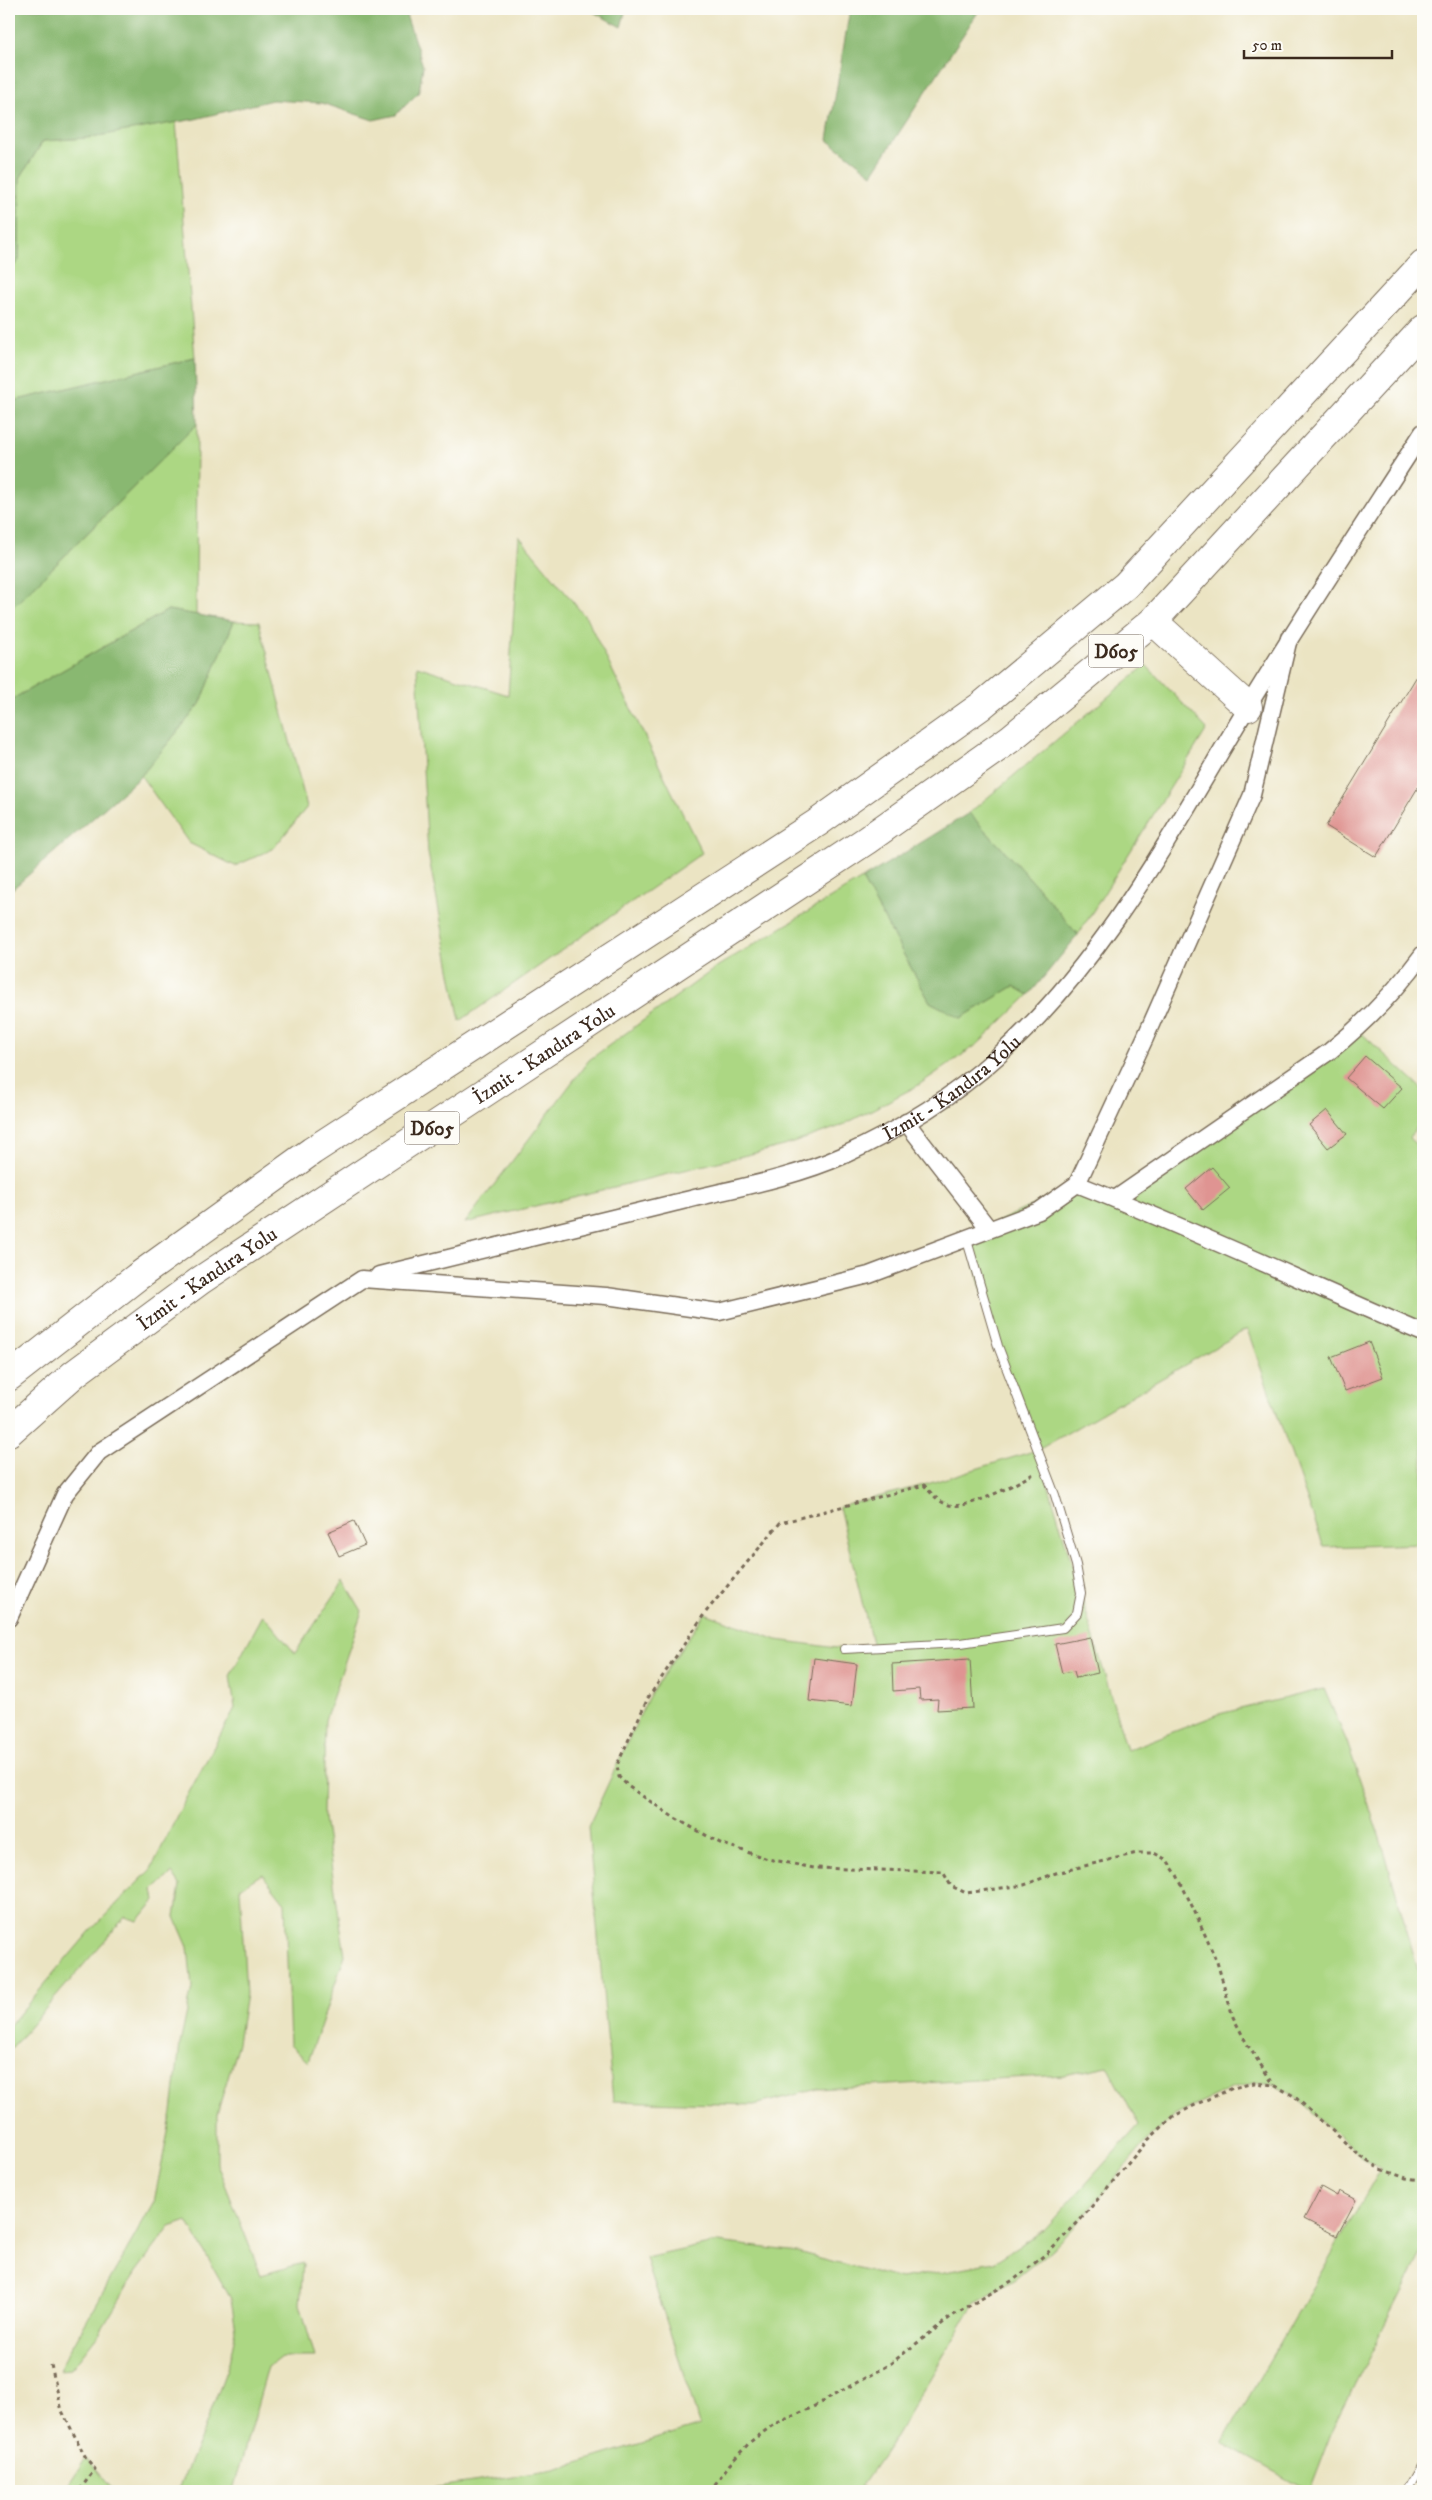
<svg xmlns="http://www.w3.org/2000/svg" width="1432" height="2500" font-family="'IM FELL DW Pica',serif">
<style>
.green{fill:#acd783;stroke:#748050}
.forest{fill:#89b871;stroke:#627148}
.building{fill:#df9492}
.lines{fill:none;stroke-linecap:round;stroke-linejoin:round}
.lane-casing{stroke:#796b58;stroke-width:10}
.street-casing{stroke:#796b58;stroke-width:19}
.highway-casing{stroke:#796b58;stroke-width:30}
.path{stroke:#796b58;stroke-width:3;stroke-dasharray:4 4;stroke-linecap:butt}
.lane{stroke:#fff;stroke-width:8}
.street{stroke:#fff;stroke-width:16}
.highway{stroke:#fff;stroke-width:28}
.labels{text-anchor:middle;stroke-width:5;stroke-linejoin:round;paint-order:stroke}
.shield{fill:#fdfcf7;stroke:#75695f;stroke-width:1}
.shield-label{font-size:19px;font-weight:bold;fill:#3b2a1e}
.street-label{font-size:20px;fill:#3b2a1e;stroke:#fdfcf7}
</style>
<rect width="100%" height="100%" fill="#fdfcf7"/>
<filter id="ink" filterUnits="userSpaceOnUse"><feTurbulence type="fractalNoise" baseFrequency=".02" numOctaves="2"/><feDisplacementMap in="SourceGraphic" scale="10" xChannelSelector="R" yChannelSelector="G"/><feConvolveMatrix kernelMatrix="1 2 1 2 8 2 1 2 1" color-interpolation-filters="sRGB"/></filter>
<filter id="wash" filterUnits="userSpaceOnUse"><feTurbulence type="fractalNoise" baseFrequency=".0096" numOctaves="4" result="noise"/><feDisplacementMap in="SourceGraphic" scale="20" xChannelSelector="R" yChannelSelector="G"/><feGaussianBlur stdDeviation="1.12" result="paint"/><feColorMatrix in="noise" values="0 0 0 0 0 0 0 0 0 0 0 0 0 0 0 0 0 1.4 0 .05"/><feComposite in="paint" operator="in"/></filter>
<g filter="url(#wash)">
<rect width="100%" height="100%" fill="#ebe4c3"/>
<!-- green -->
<g class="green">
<polygon points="176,122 195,358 9,402 9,272 19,260 20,178 43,141 86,138"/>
<polygon points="197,424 196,615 168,610 9,701 9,611"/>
<polygon points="519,536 587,619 702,853 460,1021 428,853 417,666 508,695"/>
<polygon points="234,621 259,622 307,807 273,849 235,866 189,843 141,776 200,704"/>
<polygon points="1146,665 1207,729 1078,935 1033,882 969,813"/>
<polygon points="862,879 930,1002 961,1018 1014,986 1029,995 978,1044 917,1086 841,1126 784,1146 465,1223 589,1060 718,966"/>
<polygon points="1357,1029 1423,1090 1423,1120 1409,1138 1423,1151 1423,1544 1324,1547 1247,1329 1038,1450 1127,1750 1219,1714 1324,1689 1347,1742 1385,1853 1421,1981 1423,2017 1423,2251 1333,2428 1309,2491 1222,2443 1381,2169 1360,2156 1294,2096 1274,2085 1254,2083 1233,2088 1174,2116 1148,2140 1081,2219 1052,2249 1015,2279 974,2304 896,2436 861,2486 868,2491 411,2491 555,2470 700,2425 646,2258 718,2242 797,2252 901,2279 994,2262 1045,2229 1139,2125 1108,2066 1064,2075 818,2089 754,2105 613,2101 588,1827 648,1698 705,1613 777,1640 844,1649 873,1647 839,1507 924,1485 1037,1450 998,1346 966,1237 1077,1184 1115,1199"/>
<polygon points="344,1581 362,1611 325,1720 323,1812 345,1955 308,2062 290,2045 285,1903 262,1874 240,1888 246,1994 238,2043 217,2114 217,2164 261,2275 303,2263 300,2304 315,2357 281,2357 268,2367 233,2491 177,2491 200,2440 229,2363 236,2330 231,2299 187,2221 170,2227 136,2272 100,2332 71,2369 59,2370 154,2202 172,2112 180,2044 192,1988 188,1947 175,1917 180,1885 172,1873 153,1890 155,1900 138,1921 125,1917 9,2051 9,2026 91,1930 151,1869 187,1796 235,1708 230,1676 263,1615 295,1653"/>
<polygon points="86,2458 114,2491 64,2491"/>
</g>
<!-- forest -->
<g class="forest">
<polygon points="9,9 404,9 423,66 419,92 396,115 373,120 322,103 272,100 195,119 86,138 43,141 20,178 19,260 9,272"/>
<polygon points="588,9 626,9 621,27"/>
<polygon points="850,9 980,9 872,174 828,140"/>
<polygon points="195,358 197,424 9,611 9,402"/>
<polygon points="168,610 234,621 200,704 141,776 9,892 9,701"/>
<polygon points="969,813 1033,882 1078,935 1029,995 1014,986 961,1018 930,1002 862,879"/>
</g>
<g id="blocks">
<!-- building -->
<g class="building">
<polygon points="1423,666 1423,779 1376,857 1326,826"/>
<polygon points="1365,1056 1402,1088 1383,1109 1346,1078"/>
<polygon points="1327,1110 1347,1134 1328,1148 1309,1125"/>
<polygon points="1212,1167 1230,1188 1203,1210 1186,1189"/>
<polygon points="1369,1342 1383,1377 1345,1391 1331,1357"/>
<polygon points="354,1521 365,1545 339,1556 328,1532"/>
<polygon points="1090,1637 1098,1673 1076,1678 1074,1671 1062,1673 1055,1644"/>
<polygon points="814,1658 857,1664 852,1706 809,1701"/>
<polygon points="970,1659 973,1708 937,1710 938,1699 920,1700 919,1689 893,1691 892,1664"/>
<polygon points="1321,2187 1337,2196 1339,2191 1356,2200 1337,2236 1304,2219"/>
</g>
</g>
</g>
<g filter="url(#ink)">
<use href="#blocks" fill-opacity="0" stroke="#796b58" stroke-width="1"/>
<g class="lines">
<defs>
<g id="lane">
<polyline points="844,1649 961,1643 1063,1628 1077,1613 1081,1593 1076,1565 1055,1495 998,1346 966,1237"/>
<polyline points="1406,2491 1423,2462"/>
</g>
<g id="street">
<polyline points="906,1122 989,1229"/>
<path d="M1077 1184C1194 1230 1308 1284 1423 1333"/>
<path d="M1115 1199 1330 1051C1366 1022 1396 991 1423 954"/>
<path id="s1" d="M379 1275C476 1251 573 1228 670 1204 725 1190 791 1179 842 1156 897 1131 953 1097 998 1056 1107 959 1175 826 1250 703 1306 611 1365 522 1423 432"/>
<polyline points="9,1618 65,1494 99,1452 362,1279 606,1296 719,1312 869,1275 1039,1211 1077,1184 1145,1038 1252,795 1289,638"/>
</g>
<g id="highway">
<polyline points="1153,621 1248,707"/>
<polyline points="9,1377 137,1277 312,1151 817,823 981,706 1126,585 1423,264"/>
<path id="s2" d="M9 1432 74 1374 201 1280 867 840 1010 739 1153 621 1423 329"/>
</g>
</defs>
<!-- lane casing -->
<use href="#lane" class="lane-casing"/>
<!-- street casing -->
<use href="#street" class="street-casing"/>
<!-- highway casing -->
<use href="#highway" class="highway-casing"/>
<!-- path -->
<g class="path">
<path d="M1033 1474C1015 1484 969 1510 949 1505 938 1502 931 1493 924 1485L780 1523 705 1613 648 1698 617 1765 619 1777 629 1787 673 1817 720 1843 768 1859 814 1868 943 1872 951 1886 966 1893 1024 1885 1056 1873 1137 1853H1154L1167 1860 1177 1875 1194 1910 1217 1962 1233 2017 1247 2044 1274 2085"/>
<polyline points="51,2365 62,2411 86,2458 95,2469 79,2491"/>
<polyline points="710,2491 729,2465 750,2442 773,2425 811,2408 890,2364 952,2316 1015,2279 1052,2249 1081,2219 1148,2140 1174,2116 1199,2103 1233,2088 1254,2083 1274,2085 1294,2096 1360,2156 1381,2169 1406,2178 1423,2180"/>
</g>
<!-- lane -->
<use href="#lane" class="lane"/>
<!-- street -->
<use href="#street" class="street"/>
<!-- highway -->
<use href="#highway" class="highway"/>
</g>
</g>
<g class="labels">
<!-- shield labels -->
<g class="shield">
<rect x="1088.5" y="634.5" width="55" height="33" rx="4"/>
<rect x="404.5" y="1111.5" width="55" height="33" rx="4"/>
</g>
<g class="shield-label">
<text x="1116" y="658">D605</text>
<text x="432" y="1135">D605</text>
</g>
<!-- street labels -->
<g class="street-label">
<text dy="7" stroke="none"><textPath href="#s2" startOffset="656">İzmit - Kandıra Yolu</textPath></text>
<text dy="7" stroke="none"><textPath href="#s1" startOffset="608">İzmit - Kandıra Yolu</textPath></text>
<text dy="7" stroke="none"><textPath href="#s2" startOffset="251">İzmit - Kandıra Yolu</textPath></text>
</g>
</g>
<!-- margin -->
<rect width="1432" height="2500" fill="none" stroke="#fdfcf7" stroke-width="30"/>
<!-- scale -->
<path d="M1244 50v8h148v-8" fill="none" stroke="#3b2a1e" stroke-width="2.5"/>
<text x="1252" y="50" font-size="15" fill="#3b2a1e" stroke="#fdfcf7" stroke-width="4" paint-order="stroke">50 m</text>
</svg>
